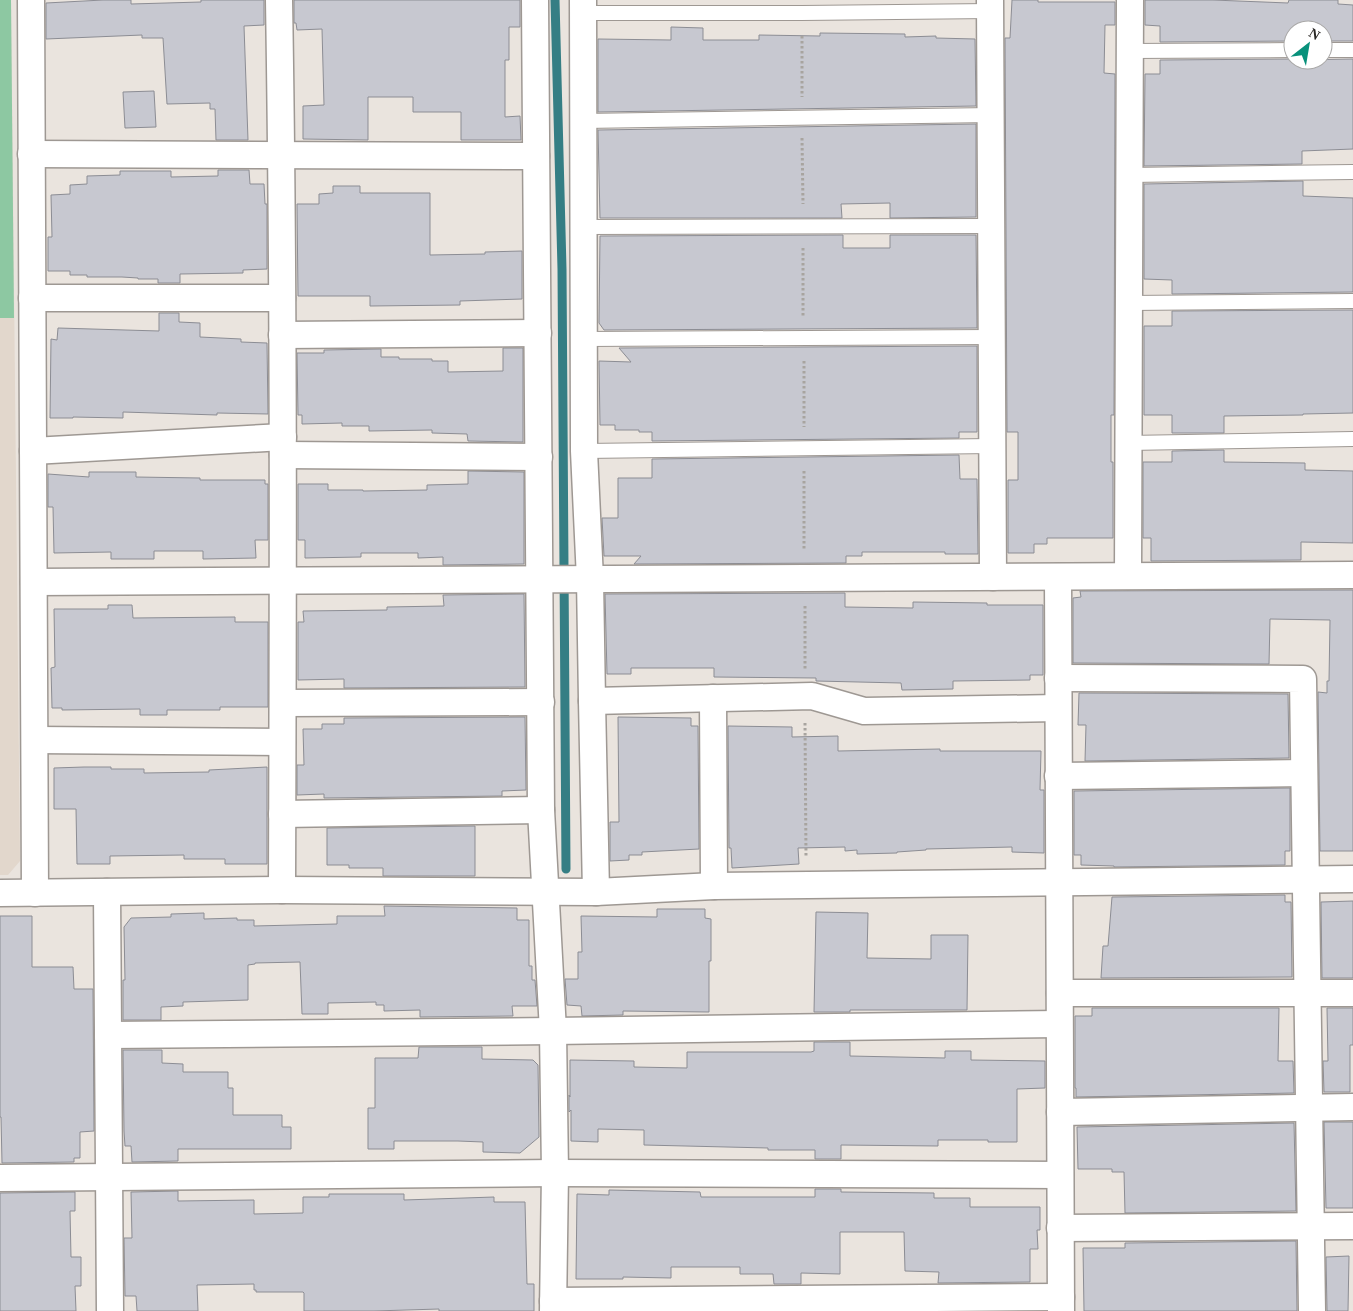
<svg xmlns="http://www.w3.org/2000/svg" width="1353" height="1311" font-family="Georgia,serif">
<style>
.built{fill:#e2d7cc}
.green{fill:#8dc8a2}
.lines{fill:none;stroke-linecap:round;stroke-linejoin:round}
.stream{stroke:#357e84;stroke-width:9}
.building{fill:#c7c8d0;stroke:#8c8d94}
.lane-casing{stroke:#9e9893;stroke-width:16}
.street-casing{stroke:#9e9893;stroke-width:29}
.path{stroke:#a8a49f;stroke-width:3;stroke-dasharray:2.5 2.5;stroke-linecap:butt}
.lane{stroke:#fff;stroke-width:14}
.street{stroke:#fff;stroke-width:26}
</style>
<rect width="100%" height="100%" fill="#eae4de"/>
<!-- built -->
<polygon class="built" points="0,0 11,0 20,861 8,875 0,875"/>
<!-- green -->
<polygon class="green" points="0,0 11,0 14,318 0,318"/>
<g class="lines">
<!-- stream -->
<polyline class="stream" points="555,0 562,269 566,869"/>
</g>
<!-- building -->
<g class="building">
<polygon points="103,0 131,0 131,4 201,2 201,0 264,0 264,25 244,26 248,140 216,140 215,109 210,109 210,103 167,104 163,38 142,38 142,35 46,39 46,3"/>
<polygon points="294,0 520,0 520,27 509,27 509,60 505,60 505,117 520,116 521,140 461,140 461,112 413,112 413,97 368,97 368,140 303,139 303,106 324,105 322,29 297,30 296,23 294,23"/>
<polygon points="1012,0 1038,0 1038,2 1115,2 1115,25 1105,25 1104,73 1115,74 1114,415 1111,415 1111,462 1113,462 1113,538 1047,538 1047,544 1034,544 1034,553 1008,553 1008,480 1018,480 1018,432 1007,432 1005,38 1010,38"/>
<polygon points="1145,0 1213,0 1288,3 1289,0 1338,0 1338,4 1353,5 1353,41 1323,41 1323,30 1293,30 1293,41 1160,42 1160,26 1145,25"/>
<polygon points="671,27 703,28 703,40 759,40 759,35 820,36 820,33 905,34 905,37 936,36 936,38 975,39 976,106 598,112 598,39 671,40"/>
<polygon points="1293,59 1293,60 1353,59 1353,149 1302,151 1302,164 1144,166 1145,74 1160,74 1160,60"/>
<polygon points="154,91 156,127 125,128 123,92"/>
<polygon points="976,124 976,217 890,218 890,203 841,204 842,218 600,218 598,130"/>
<polygon points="218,170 249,170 250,184 264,184 265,204 267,204 267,269 243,270 243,273 180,274 180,283 158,283 158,279 138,279 138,278 122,277 87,277 87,275 70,275 70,271 48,271 48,237 52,237 51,195 70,194 70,185 87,184 87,176 120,175 120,171 171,171 171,177 218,176"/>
<polygon points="1303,181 1303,196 1353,198 1353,292 1172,294 1172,280 1144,279 1144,184"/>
<polygon points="333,186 360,186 360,193 430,193 430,255 485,254 485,252 522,251 522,299 460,301 460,305 370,306 370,296 298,296 297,204 319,204 319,194 333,193"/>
<polygon points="843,235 843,248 890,248 890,235 976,235 977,328 604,330 599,323 600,236"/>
<polygon points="1353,310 1353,413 1303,414 1303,415 1224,416 1224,433 1172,433 1172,415 1144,415 1144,326 1172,326 1172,311"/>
<polygon points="159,313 179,313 179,322 200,323 200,337 241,339 241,342 267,343 268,414 217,413 217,415 123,412 123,418 73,417 73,418 50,418 51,339 57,340 58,328 159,331"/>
<polygon points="977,346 977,432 959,432 959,438 652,441 652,432 639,432 639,430 615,430 615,425 600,425 599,361 631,362 619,348"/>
<polygon points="503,348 523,348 523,442 468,441 467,434 432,433 432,430 369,431 369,426 342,426 342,423 302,424 302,415 298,415 297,353 324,353 324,350 381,349 381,357 399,357 399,359 432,359 432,361 448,361 448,372 503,371"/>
<polygon points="1224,450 1224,462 1305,463 1305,470 1353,471 1353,543 1301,542 1301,560 1151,561 1151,538 1143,538 1143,462 1172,462 1172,451"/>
<polygon points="959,455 960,479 977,479 978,554 945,554 945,552 862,552 862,556 846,556 846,563 634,564 641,556 604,556 602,518 618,518 618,478 652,478 652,459"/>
<polygon points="468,471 524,472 524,564 443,565 443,557 418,558 418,553 361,553 361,557 305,558 305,540 298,540 298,484 328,484 328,490 363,490 363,491 427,490 427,485 468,484"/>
<polygon points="89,472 136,472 136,477 200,478 200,480 265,480 265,484 268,484 268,540 255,540 256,558 203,559 203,551 154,551 154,559 111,559 111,552 54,553 53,507 48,507 48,474 89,477"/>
<polygon points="1353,590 1353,851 1320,851 1318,692 1327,693 1327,681 1329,681 1330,620 1270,619 1269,664 1073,663 1073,598 1081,597 1080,591"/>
<polygon points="845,593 845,607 913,608 913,602 987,603 987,605 1043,605 1043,675 1030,675 1030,680 953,681 953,689 902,690 901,683 816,681 816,678 714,677 714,668 631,668 631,674 607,674 605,594"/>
<polygon points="524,594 525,687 344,688 344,679 298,680 298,622 304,622 303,611 387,610 387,607 444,606 443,595"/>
<polygon points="108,605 132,605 133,618 235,617 235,622 268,622 268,707 220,707 220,710 167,710 167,715 140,715 140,709 62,710 62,708 52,708 51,668 55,667 54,609 108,609"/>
<polygon points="1079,693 1288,694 1289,758 1085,761 1086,725 1078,725"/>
<polygon points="525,717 526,790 502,791 502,796 324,798 324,794 297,795 297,765 304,765 303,729 322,729 322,724 344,724 344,718"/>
<polygon points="618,717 691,718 691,726 698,726 699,849 642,852 642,855 629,855 629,860 610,861 610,822 619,822"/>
<polygon points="728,726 792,727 792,737 838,736 838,751 940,749 940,751 1041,751 1040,790 1044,790 1044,853 1012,852 1012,847 926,849 926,850 897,852 897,853 857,854 857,850 845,851 845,847 798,848 799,864 732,868 731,848 729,848"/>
<polygon points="84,767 111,767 111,769 144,769 144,773 209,772 209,770 267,767 267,864 225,864 225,859 184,859 184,855 110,856 110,864 77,864 76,809 54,809 54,768"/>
<polygon points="1290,788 1290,851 1285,851 1285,865 1114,867 1114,866 1081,865 1081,855 1074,855 1074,791"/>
<polygon points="475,826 475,876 383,876 383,868 349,868 349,865 327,865 327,828"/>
<polygon points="1285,895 1285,902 1291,902 1292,977 1101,978 1103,946 1108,946 1112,897"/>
<polygon points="1353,901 1353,978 1322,978 1321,902"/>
<polygon points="384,906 517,908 517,920 529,920 529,966 532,966 532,980 535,980 537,1006 512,1006 513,1016 420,1017 420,1010 384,1011 384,1005 376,1005 376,1002 328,1003 328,1014 302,1014 300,962 255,963 255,964 248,965 248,1000 183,1002 183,1006 161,1007 161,1020 123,1020 123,980 125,980 124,927 131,918 171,917 171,914 204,913 204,919 237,918 237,920 254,920 254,926 337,924 337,916 385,916"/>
<polygon points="657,909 705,909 705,918 711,919 711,961 709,961 709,1012 623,1011 623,1015 582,1016 581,1006 567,1005 565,979 578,979 578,952 582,952 581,916 657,917"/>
<polygon points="816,912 868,913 867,958 931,959 931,935 968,935 967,1010 850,1010 850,1012 814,1012"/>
<polygon points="0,916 32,916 32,967 73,967 74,989 93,989 94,1131 80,1132 80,1158 74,1158 74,1162 2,1163 1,1117 0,1117"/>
<polygon points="1092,1008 1279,1008 1278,1061 1293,1061 1294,1093 1076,1097 1076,1088 1075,1088 1075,1016 1092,1016"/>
<polygon points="1327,1008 1353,1008 1353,1045 1350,1045 1350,1092 1324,1092 1323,1061 1328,1061"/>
<polygon points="814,1042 850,1042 850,1056 945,1058 945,1051 971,1051 971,1060 1045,1061 1045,1088 1017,1089 1017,1142 988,1142 988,1140 938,1140 938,1146 841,1145 841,1159 815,1159 815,1150 768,1150 768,1148 644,1145 644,1130 598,1129 598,1142 571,1141 571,1110 569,1112 569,1095 570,1097 570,1060 634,1061 634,1067 687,1068 687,1052 811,1052 814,1051"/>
<polygon points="419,1047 482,1047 482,1059 533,1060 538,1065 539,1137 520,1153 483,1152 483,1142 458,1141 394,1141 394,1149 368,1149 368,1108 375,1108 375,1058 418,1058"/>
<polygon points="123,1050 162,1050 162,1063 183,1064 183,1072 228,1072 228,1088 233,1088 233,1115 282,1115 282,1127 291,1127 291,1149 178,1149 178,1161 132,1162 131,1146 125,1146 124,1131"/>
<polygon points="1324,1122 1353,1122 1353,1208 1326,1208"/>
<polygon points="1294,1123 1296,1211 1125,1213 1124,1172 1112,1172 1112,1169 1078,1169 1077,1127"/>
<polygon points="815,1189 841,1189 841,1192 934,1193 934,1198 970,1198 970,1207 1040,1207 1040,1230 1037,1230 1038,1249 1030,1249 1030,1282 938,1283 939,1272 905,1271 904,1232 840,1232 840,1274 801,1273 801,1284 774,1284 773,1274 740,1274 740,1267 671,1267 671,1278 623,1277 623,1279 576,1279 577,1194 609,1195 609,1190 700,1192 701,1197 815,1197"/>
<polygon points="178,1191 178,1201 254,1200 254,1214 303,1213 303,1197 329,1197 329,1194 404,1194 404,1200 494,1197 494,1202 525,1202 527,1284 534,1284 534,1311 439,1311 439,1309 374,1311 304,1311 304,1293 303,1292 256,1292 256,1290 254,1290 254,1284 197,1285 198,1311 137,1311 136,1296 125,1296 124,1238 132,1238 131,1192"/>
<polygon points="75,1192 75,1211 70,1211 71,1257 81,1257 81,1286 75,1286 76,1311 0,1311 0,1193"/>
<polygon points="1296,1241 1297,1311 1084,1311 1083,1248 1125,1248 1125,1243"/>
<polygon points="1349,1256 1348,1311 1327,1311 1326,1257"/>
</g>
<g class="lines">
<defs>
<g id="lane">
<polyline points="584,13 802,13 991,11"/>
<polyline points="1323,50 1353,50"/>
<polyline points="1130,51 1293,50"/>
<polyline points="583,121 992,115"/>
<polyline points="1129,175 1353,172"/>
<polyline points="583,227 992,226"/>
<polyline points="1129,303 1353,301"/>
<polyline points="585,339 992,337"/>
<polyline points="1128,443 1353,439"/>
<polyline points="584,451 993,446"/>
</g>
<g id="street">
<polyline points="31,0 35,893"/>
<path d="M279 0C284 297 283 594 282 890"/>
<polyline points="535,0 541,810 553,1031 555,1173 553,1311"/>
<polyline points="583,0 584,451 590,579 592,701 596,892"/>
<polyline points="990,0 993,577"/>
<polyline points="31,154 536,156"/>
<polyline points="32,298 282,298"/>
<polyline points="282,335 538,333"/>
<polyline points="33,451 283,437"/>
<polyline points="283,455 539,457"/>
<polyline points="1128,576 1130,0"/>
<polyline points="1058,577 1061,1311"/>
<polyline points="34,582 1353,575"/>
<polyline points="1058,678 1303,679 1312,1311"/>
<polyline points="713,698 714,886"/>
<polyline points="592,701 812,696 864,711 1058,708"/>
<polyline points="283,703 541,702"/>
<polyline points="35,740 282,742"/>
<polyline points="1058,776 1304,773"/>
<polyline points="282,814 541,810"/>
<polyline points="107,892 110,1311"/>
<polyline points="0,893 282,890 596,892 714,886 1353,879"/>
<polyline points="1060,993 1353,993"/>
<polyline points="108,1035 553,1031 1059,1024"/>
<polyline points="1060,1112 1353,1107"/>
<polyline points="0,1178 555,1173 1060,1175"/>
<polyline points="1060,1228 1353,1226"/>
<polyline points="553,1301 1061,1297"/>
</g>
</defs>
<!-- lane casing -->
<use href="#lane" class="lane-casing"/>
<!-- street casing -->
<use href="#street" class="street-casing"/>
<!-- path -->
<g class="path">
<polyline points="802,36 802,97"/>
<polyline points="802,138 803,204"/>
<polyline points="803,248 803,317"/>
<polyline points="804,361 804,427"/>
<polyline points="804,471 804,549"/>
<polyline points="805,606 805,669"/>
<polyline points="805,723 806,857"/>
</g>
<!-- lane -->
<use href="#lane" class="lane"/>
<!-- street -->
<use href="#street" class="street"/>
</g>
<!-- north arrow -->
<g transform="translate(1308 45) rotate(31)"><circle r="24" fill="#ffffff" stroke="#a9a8a7"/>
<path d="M0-4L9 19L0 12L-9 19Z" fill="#08917b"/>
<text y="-8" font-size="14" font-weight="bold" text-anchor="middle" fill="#282624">N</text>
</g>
</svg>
